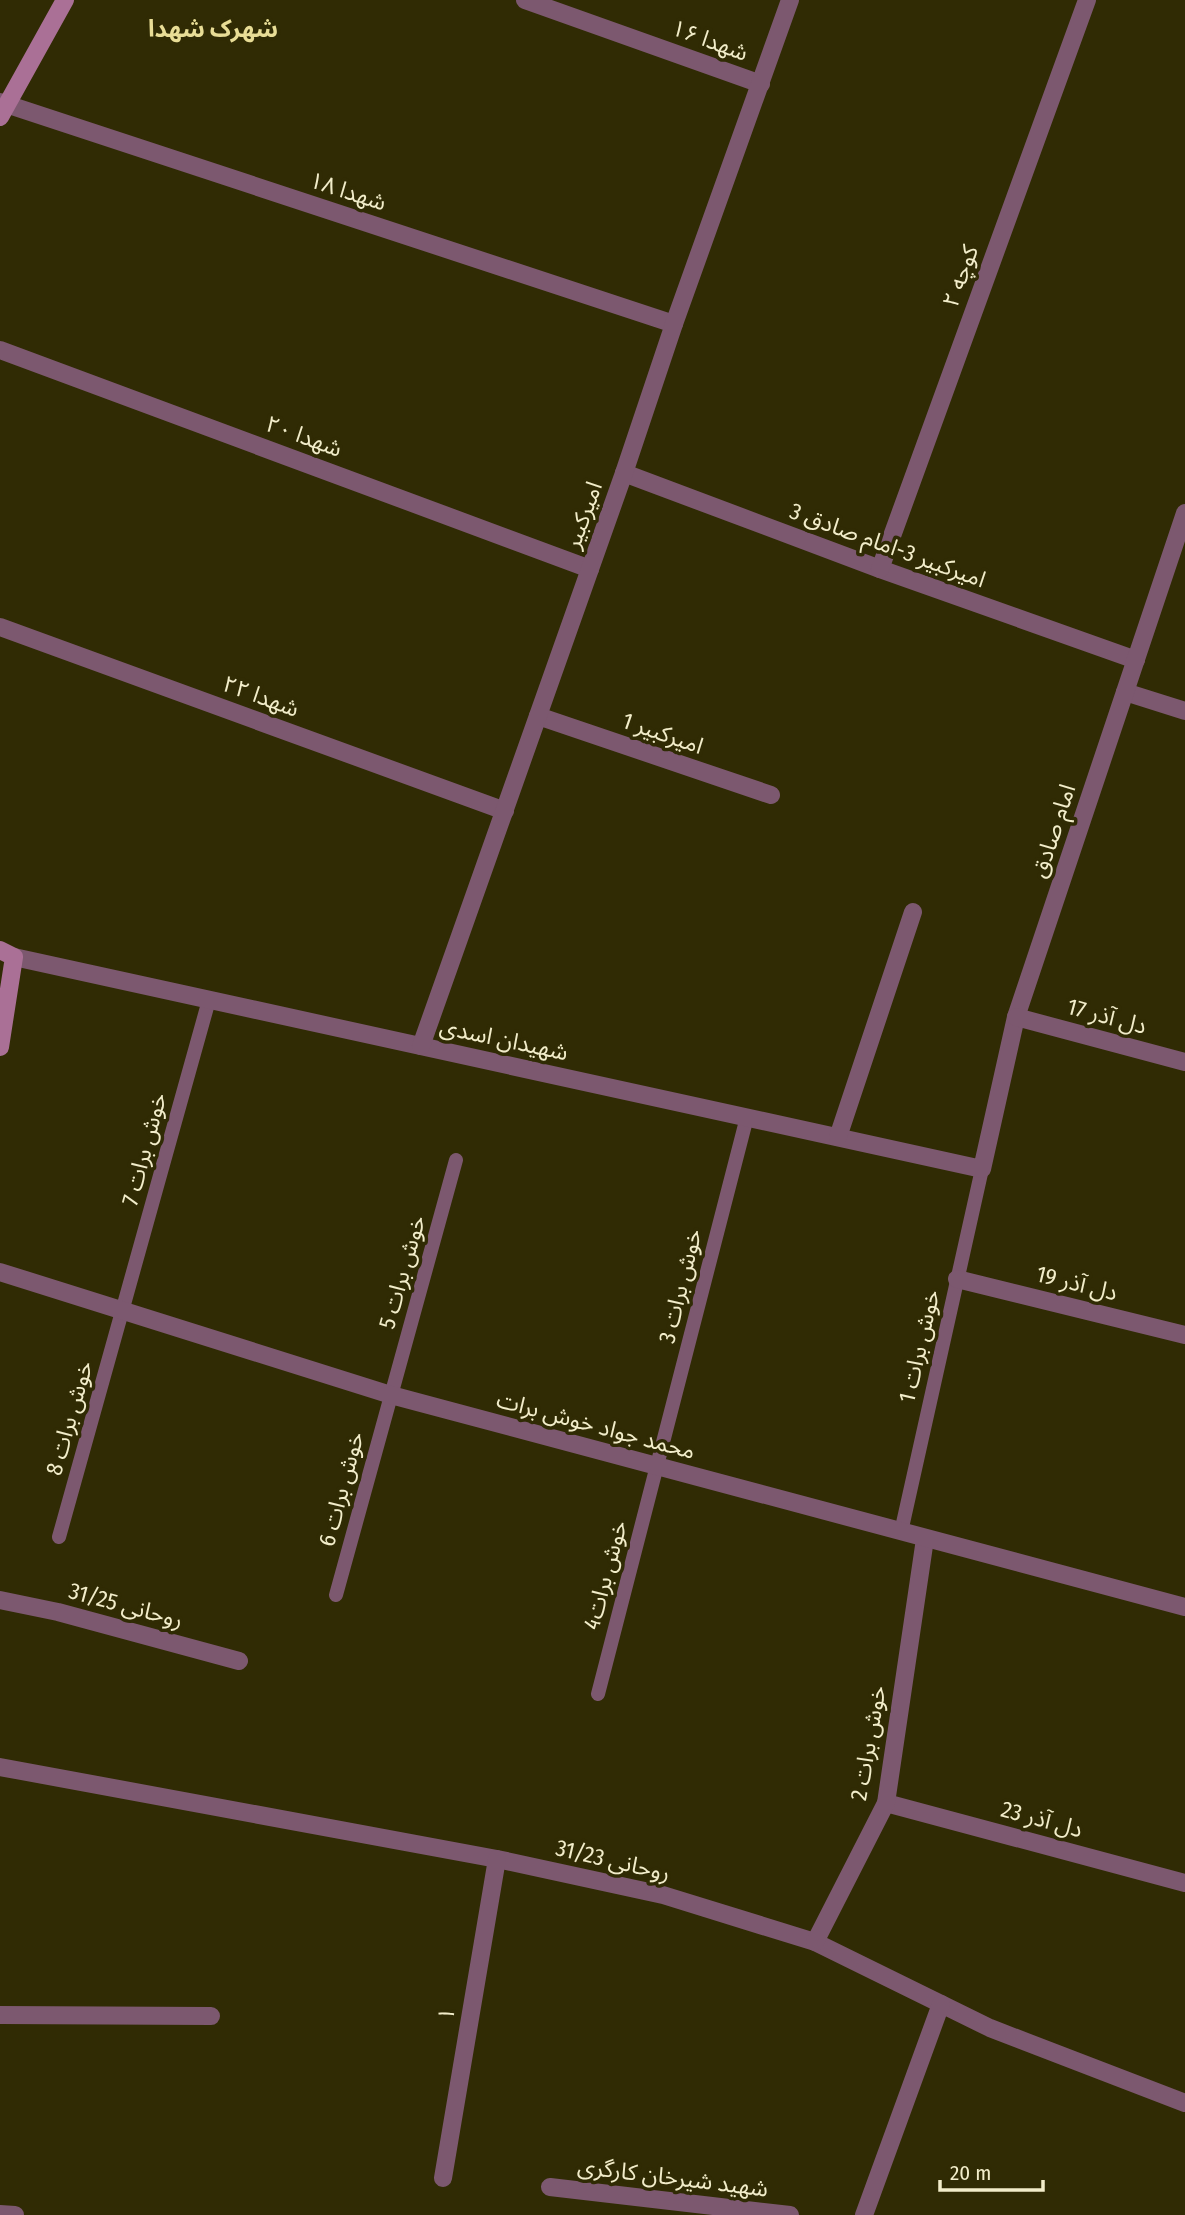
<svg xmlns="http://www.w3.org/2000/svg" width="1185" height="2215" font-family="'Fira Sans Condensed','Noto Sans Arabic',sans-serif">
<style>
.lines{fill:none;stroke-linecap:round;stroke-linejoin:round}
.service{stroke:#7c586f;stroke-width:14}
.minor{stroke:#7c586f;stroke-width:18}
.tertiary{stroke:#7c586f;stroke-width:18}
.secondary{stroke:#aa7096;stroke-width:18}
.labels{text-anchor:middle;stroke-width:7;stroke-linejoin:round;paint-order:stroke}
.street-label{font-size:23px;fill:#f2edca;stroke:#302b04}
.neighbourhood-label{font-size:24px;font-weight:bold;fill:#e8dd96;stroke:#302b04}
</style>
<rect width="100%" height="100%" fill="#302b04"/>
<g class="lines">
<!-- service -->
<g class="service">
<polyline points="901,1532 982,1169"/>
<polyline points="59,1537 209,1000"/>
<polyline points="336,1595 456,1160"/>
<polyline points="598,1694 747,1117"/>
</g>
<!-- minor -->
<g class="minor">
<polyline points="525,0 761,84"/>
<polyline points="0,102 674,324"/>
<polyline points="0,350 590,569"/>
<polyline points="624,473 880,569 1136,660"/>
<polyline points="880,569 1087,0"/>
<polyline points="0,627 505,811"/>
<polyline points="1125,692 1185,711"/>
<polyline points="538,716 771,795"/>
<polyline points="14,957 982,1169 1016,1017 1185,513"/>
<polyline points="1016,1017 1185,1062"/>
<polyline points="421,1046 624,473 674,324 790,0"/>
<polyline points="838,1137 913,912"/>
<polyline points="957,1279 1185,1335"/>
<polyline points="0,1600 58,1612 239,1661"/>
<polyline points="0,1767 497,1859 663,1895 815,1942 990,2028 1185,2103"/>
<polyline points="886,1803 1185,1883"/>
<polyline points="815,1942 886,1803 925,1539"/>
<polyline points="0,2015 211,2016"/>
<polyline points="443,2178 497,1859"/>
<polyline points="550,2187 790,2215"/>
<polyline points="0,2214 15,2215"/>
<polyline points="864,2215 941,2004"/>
</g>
<!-- tertiary -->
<polyline class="tertiary" points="0,1272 391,1395 1185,1607"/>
<!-- secondary -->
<g class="secondary">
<polyline points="0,117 65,0"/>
<polyline points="0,950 14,957 0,1047"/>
</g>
</g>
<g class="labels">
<!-- street labels -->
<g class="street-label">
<text transform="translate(710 40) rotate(20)" y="8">شهدا ۱۶</text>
<text transform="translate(348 191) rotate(18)" y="8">شهدا ۱۸</text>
<text transform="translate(960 276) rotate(-70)" y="8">کوچه ۲</text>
<text transform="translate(304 436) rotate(20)" y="8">شهدا ۲۰</text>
<text transform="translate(583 515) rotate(-70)" y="8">امیرکبیر</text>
<text transform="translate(888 545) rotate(20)" y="8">امیرکبیر 3-امام صادق 3</text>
<text transform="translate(261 696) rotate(20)" y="8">شهدا ۲۲</text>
<text transform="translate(663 733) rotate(19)" y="8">امیرکبیر 1</text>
<text transform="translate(1053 831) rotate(-72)" y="8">امام صادق</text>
<text transform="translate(1107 1016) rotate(15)" y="8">دل آذر 17</text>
<text transform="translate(504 1039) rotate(12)" y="8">شهیدان اسدی</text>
<text transform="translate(144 1149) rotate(-75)" y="8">خوش برات 7</text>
<text transform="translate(402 1272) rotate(-74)" y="8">خوش برات 5</text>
<text transform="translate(1077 1283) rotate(14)" y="8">دل آذر 19</text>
<text transform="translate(680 1286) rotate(-76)" y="8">خوش برات 3</text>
<text transform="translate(919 1346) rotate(-77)" y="8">خوش برات 1</text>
<text transform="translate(69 1418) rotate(-74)" y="8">خوش برات 8</text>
<text transform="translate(596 1425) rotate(15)" y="8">محمد جواد خوش برات</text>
<text transform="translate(341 1489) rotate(-75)" y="8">خوش برات 6</text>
<text transform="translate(605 1575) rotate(-75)" y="8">خوش برات4</text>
<text transform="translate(126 1605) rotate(15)" y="8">روحانی 31/25</text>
<text transform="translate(868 1743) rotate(-80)" y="8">خوش برات 2</text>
<text transform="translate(1042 1819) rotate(15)" y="8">دل آذر 23</text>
<text transform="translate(613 1860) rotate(13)" y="8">روحانی 31/23</text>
<text transform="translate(446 2014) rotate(-80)" y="8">۱</text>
<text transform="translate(673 2177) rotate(7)" y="8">شهید شیرخان کارگری</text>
</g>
<!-- neighbourhood labels -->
<g class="neighbourhood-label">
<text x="213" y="37">شهرک شهدا</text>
</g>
</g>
<!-- scale -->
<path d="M940 2180v10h103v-10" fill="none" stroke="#f2edca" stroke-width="3.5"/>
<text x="950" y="2180" font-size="21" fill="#f2edca" stroke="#302b04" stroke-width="5" paint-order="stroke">20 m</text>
</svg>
